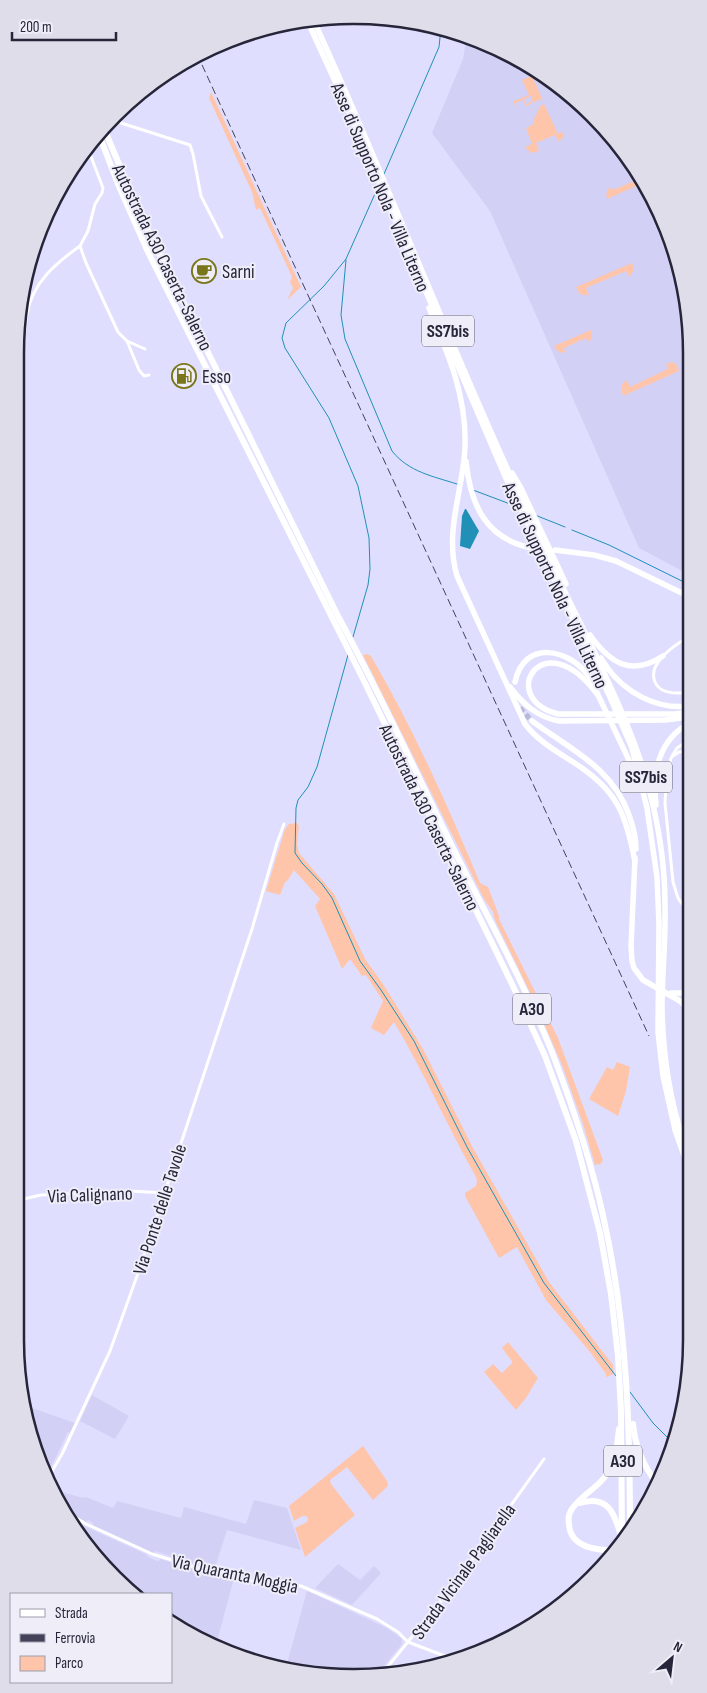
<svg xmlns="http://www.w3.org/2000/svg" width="707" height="1693" font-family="'Sofia Sans Condensed',sans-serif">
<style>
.built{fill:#d2d0f5}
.green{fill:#ffc5aa}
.water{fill:#2090b7}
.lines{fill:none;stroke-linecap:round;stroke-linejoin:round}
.stream{stroke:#2090b7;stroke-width:1}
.trunk-tunnel{stroke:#bab9d7;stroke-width:5.5;stroke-dasharray:5.5 3;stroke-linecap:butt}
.minor{stroke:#fff;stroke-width:3}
.trunk{stroke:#fff;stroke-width:5.5}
.motorway{stroke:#fff;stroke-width:6}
.rail{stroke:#434258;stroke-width:1;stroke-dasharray:8 4;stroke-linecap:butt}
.labels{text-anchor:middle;stroke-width:4;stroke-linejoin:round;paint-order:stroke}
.shield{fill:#eeedf8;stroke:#626172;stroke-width:1}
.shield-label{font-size:18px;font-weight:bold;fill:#262539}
.street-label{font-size:19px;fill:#262539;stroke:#eeedf8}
.poi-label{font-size:19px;fill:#262539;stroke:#eeedf8;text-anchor:start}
.rim{fill:none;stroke:#262539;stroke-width:2.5}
</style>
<rect width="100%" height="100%" fill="#dfdefe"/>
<!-- built -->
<g class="built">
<polygon points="467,35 542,72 608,131 657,204 689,309 690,575 639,548 490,211 432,133 463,59"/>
<polygon points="92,1395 129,1416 115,1439 80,1421"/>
<polygon points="26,1406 75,1423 70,1433 68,1432 49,1471 47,1479 33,1449"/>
<polygon points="51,1489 83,1498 86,1497 113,1508 117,1501 181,1518 184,1507 246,1524 254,1500 287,1508 301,1550 227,1530 214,1571 203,1568 156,1551 154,1553 93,1525 93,1523 88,1520 86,1522 59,1506"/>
<polygon points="64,1514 86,1527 146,1554 148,1557 157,1561 159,1561 160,1559 208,1573 234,1578 216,1645 185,1633 171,1622 171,1594 138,1594 99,1562"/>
<polygon points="338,1564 360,1580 374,1566 381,1573 352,1605 315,1588"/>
<polygon points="307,1591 387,1628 402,1639 402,1644 377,1674 285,1671"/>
</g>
<!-- green -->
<g class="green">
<polygon points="532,76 543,101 541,99 533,103 531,96 524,99 526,104 531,102 531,104 526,106 523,100 515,103 514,106 514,101 529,95 522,80"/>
<polygon points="211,92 301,287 287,300 293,288 290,282 292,277 261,210 259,208 256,210 252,192 209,98"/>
<polygon points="544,104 558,134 563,132 564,136 559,142 555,135 536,143 539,151 531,153 525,147 532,144 526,128 534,124 533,122 540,106"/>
<path d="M637 176 639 177 643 183 607 199C606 194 606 190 611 187L613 190 634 181 633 177Z"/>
<polygon points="632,263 634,270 629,277 626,271 586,288 589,295 583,295 579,293 576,287"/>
<path d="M591 330 592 338 588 342 586 338 564 348 565 352C560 354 557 351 554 346Z"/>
<polygon points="672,362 677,365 679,371 623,396 621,388 623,383 627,380 630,387 668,369 666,364"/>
<path d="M367 654 371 656C413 728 448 806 480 883L488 887 499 916V919L558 1038 603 1160 600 1165 599 1164 595 1165 583 1124 562 1065 535 1003 495 920 493 912 484 899 363 655Z"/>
<path d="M297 823 299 826 297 844 299 853 334 894 365 959 385 987 423 1049 473 1148 549 1282 613 1365 614 1374 606 1377V1374L590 1352 546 1300 517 1247 499 1258 465 1196V1193L476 1186 477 1182 476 1177C447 1126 424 1072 394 1022L384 1035 371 1028 383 1001 366 975 362 976 350 959 342 969 315 906 320 899 294 870 288 880 285 882 280 895 266 891 285 829 289 824Z"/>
<polygon points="617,1062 630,1067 626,1091 618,1116 589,1099 607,1067 613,1070"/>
<polygon points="508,1342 538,1378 526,1398 516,1410 484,1372 493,1364 502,1373 512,1363 512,1361 502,1348"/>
<polygon points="363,1446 387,1481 388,1486 373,1500 347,1467 330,1480 331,1484 355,1515 305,1557 295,1528 307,1522 308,1518 306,1516 302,1516 294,1521 289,1506"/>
</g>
<!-- water -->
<polygon class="water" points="465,509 466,509 479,531 470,549 460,546 462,516"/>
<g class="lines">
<!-- stream -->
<g class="stream">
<polyline points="384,174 439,47 441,28"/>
<path d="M346 260 341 315 345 339 392 451C409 472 432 476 457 484"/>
<polyline points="473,490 518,507"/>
<polyline points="535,515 565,527"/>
<polyline points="572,530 609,545 690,585"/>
<polyline points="353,637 368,585 370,569 369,538 358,486 329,418 285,348 282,338 286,323 324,286 346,259 378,187"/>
<polyline points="348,655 317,767 308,787 298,800 296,808 295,853 302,863 322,884 332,898 360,961 381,990 414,1041 467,1147 544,1283 616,1376"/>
<polyline points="630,1392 653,1423 675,1445"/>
</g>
<!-- trunk-tunnel -->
<polyline class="trunk-tunnel" points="520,708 532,721"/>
<!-- minor -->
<g class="minor">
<polyline points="114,117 121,123 190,145 193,154 201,196 222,237"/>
<polyline points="87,146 103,188 102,193 95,204 88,231 80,246 86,263 118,332 127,341"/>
<polyline points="653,198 660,214"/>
<polyline points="145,349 127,341 139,370 144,376 149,375"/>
<path d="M15 383C26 357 22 340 27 314 32 283 56 263 80 246"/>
<path d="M690 636C678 643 664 652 657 664 654 668 653 673 654 679 658 695 677 694 690 692"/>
<polyline points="689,740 677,748 671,758 666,783 665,803 673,882 678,898 691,916"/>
<polyline points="673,756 679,752 690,751 688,746 689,742"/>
<polyline points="691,998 689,1010 691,1018"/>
<polyline points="15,1201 41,1195 130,1191 165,1193"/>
<polyline points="47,1480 62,1454 110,1351 137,1276 252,929 277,843 284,824"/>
<polyline points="60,1508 86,1524 152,1554 208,1571 262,1583 301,1586 377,1619 398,1632 408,1642 458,1661"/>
<polyline points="381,1675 454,1585 544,1459"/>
</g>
<!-- trunk -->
<g class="trunk">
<path d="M313 19C385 175 446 336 518 492 541 544 567 596 592 647 614 694 636 739 649 789 659 827 665 865 665 904 666 939 662 974 662 1008 663 1062 672 1115 692 1164"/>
<polyline points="307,20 346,105 504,474 609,695 632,748 647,808 657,877 659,924 658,1032 663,1076 675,1130 692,1178"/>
<path d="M429 308C448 353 467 397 465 447 463 492 444 531 457 576L525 724C538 741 556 751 573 762 617 790 626 813 635 862"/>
<path d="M466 461C470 504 486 540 533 548"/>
<polyline points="512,473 521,488 566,584"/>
<polyline points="555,550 594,555 616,561 690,597"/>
<path d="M590 635C610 663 631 677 663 656"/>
<polyline points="601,658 608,669"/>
<path d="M606 666C625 693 657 710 690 706"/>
<path d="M515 682C524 639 570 648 590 678L637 777"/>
<path d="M510 687C523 704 537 717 559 721L665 720 690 717"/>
<path d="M597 694C543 621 496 698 558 714H675L690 712"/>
<path d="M532 721C570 749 613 768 629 815 633 826 636 838 636 849"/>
<path d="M656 805C652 772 659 739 690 723"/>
<polyline points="635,858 631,946 632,961 634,968 643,980 680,1001 689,1010"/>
<polyline points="671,993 691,993"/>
<polyline points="691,1058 689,1078 691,1090"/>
</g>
<!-- motorway -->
<g class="motorway">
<path d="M103 126 134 200 156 247 339 618C381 695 417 775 456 854 489 920 525 985 552 1052 573 1107 592 1163 604 1220 627 1323 630 1427 630 1531"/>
<polyline points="98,132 118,184 148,252 363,679 512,984 545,1056 576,1141 600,1233 611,1294 618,1356 621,1411 622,1543"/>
<path d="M633 1424C635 1447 644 1467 658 1485"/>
<path d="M580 1503C606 1495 614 1511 620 1533"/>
<path d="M616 1551C597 1550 570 1548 569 1524 568 1519 569 1513 572 1509 581 1495 598 1488 607 1474 616 1461 617 1445 619 1429"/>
</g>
<!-- rail -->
<g class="rail">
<polyline points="197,54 649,1036"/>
<polyline points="687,1122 691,1132"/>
</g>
</g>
<!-- icons -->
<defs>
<symbol id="cafe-ring" viewBox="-11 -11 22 22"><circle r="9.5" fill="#eeedf8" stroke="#79761a" stroke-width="1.5"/><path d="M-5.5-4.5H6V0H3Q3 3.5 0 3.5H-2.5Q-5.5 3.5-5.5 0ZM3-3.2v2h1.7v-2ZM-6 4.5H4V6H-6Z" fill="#79761a"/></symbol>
<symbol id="fuel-ring" viewBox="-11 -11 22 22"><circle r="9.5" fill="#eeedf8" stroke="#79761a" stroke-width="1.5"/><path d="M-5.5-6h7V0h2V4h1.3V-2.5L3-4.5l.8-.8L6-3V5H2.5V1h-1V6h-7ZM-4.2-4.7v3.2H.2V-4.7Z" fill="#79761a"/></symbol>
</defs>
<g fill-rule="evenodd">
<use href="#cafe-ring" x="190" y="257" width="28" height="28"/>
<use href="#fuel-ring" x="170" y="362" width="28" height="28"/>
</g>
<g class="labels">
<!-- shield labels -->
<g class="shield">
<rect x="422" y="315.5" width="52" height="31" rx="4"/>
<rect x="620" y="761.5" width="52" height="31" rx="4"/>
<rect x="513" y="993.5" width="38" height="31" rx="4"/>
<rect x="604" y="1445.5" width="38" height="31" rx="4"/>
</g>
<g class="shield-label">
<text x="448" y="337">SS7bis</text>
<text x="646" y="783">SS7bis</text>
<text x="532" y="1015">A30</text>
<text x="623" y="1467">A30</text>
</g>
<!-- street labels -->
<g class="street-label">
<text transform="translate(381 187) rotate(67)" y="7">Asse di Supporto Nola - Villa Literno</text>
<text transform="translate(163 257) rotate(64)" y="7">Autostrada A30 Caserta-Salerno</text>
<text transform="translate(556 585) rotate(65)" y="7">Asse di Supporto Nola - Villa Literno</text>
<text transform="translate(430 817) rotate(64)" y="7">Autostrada A30 Caserta-Salerno</text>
<text transform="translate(90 1194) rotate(-2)" y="7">Via Calignano</text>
<text transform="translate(159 1209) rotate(-72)" y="7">Via Ponte delle Tavole</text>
<text transform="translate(463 1571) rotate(-54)" y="7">Strada Vicinale Pagliarella</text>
<text transform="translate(235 1573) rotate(12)" y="7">Via Quaranta Moggia</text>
</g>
<!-- poi labels -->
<g class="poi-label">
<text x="222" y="278">Sarni</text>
<text x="202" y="383">Esso</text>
</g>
</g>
<!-- crop -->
<path d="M0 0H707V1693H0ZM353 24H354A329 329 0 0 1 683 353V1340A329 329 0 0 1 354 1669H353A329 329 0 0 1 24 1340V353A329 329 0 0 1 353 24Z" fill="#dedde9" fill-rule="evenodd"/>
<path class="rim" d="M353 24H354A329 329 0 0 1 683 353V1340A329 329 0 0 1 354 1669H353A329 329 0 0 1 24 1340V353A329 329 0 0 1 353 24Z"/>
<!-- legend -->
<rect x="10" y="1593" width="162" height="90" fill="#eeedf8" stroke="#9e9dac"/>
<rect x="20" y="1609" width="25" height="8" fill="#ffffff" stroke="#9e9dac"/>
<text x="55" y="1618" font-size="15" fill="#262539">Strada</text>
<rect x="20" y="1634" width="25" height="8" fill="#434258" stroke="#9e9dac"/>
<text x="55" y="1643" font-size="15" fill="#262539">Ferrovia</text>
<rect x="20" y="1656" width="25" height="15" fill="#ffc5aa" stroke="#9e9dac"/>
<text x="55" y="1668" font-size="15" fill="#262539">Parco</text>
<!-- north arrow -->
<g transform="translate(672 1658) rotate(28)" stroke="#eeedf8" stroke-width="4" paint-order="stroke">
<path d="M0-4L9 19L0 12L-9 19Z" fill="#262539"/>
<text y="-8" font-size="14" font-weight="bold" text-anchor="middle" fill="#262539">N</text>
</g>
<!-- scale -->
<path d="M12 32v8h104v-8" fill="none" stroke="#262539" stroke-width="2.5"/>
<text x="20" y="32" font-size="15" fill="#262539" stroke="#eeedf8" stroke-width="4" paint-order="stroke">200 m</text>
</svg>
